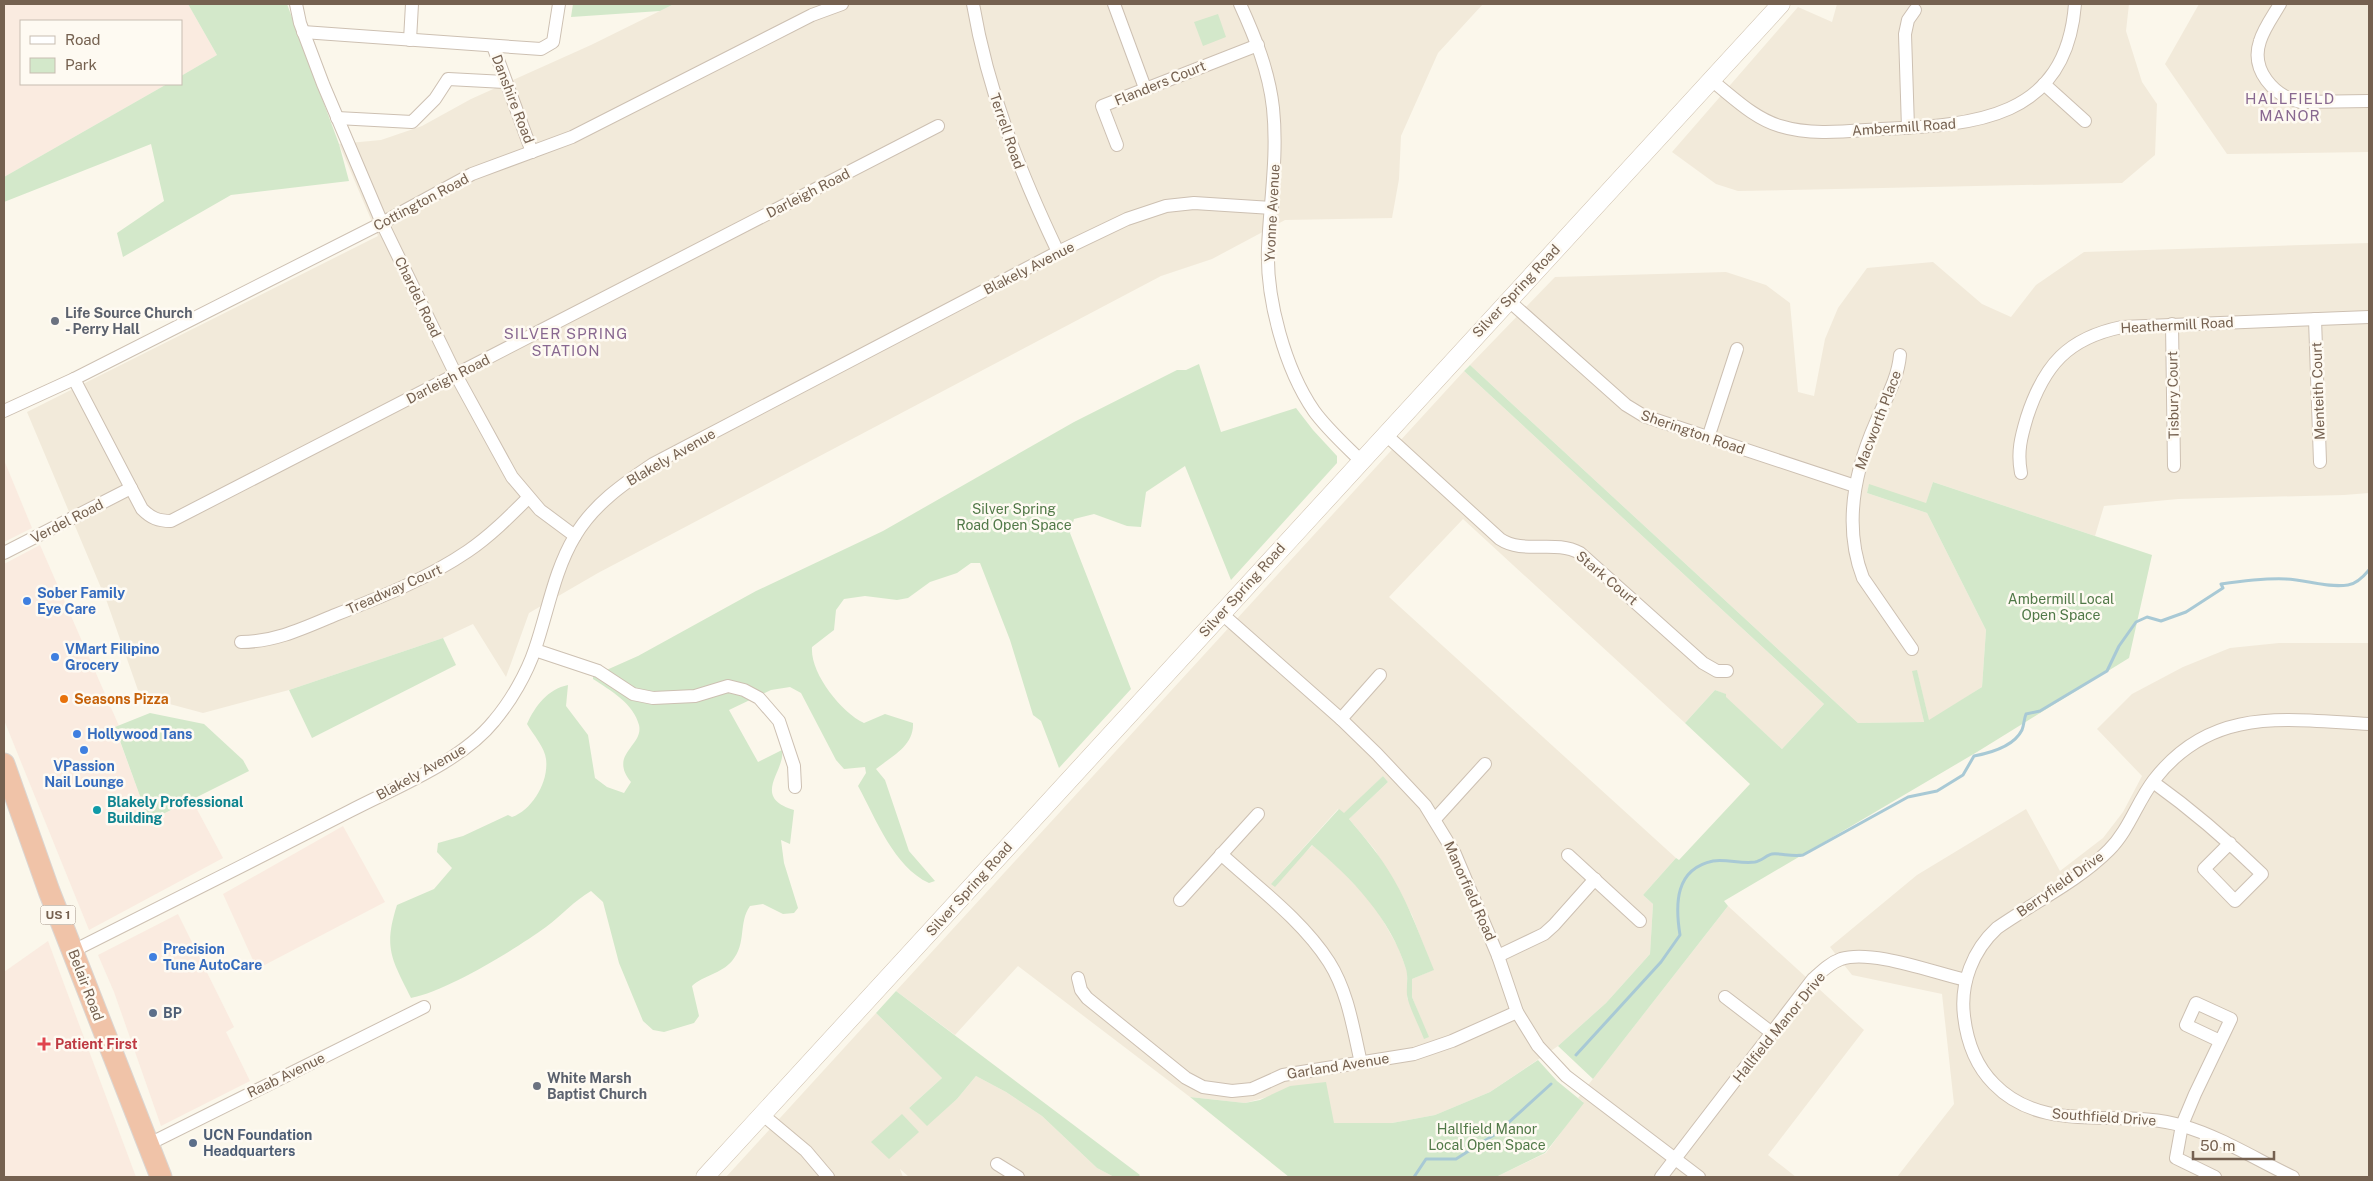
<svg xmlns="http://www.w3.org/2000/svg" width="2373" height="1181" font-family="'Public Sans',sans-serif">
<style>
.residential{fill:#f2eada;fill-rule:evenodd}
.commercial{fill:#faebe0}
.green{fill:#d3e8ca}
.lines{fill:none;stroke-linecap:round;stroke-linejoin:round}
.stream{stroke:#a8c9d5;stroke-width:3}
.street-casing{stroke:#cdc0b2;stroke-width:14}
.secondary-casing{stroke:#cfc1af;stroke-width:19}
.highway-casing{stroke:#dbd6d2;stroke-width:23}
.street{stroke:#fff;stroke-width:12}
.secondary{stroke:#fff;stroke-width:18}
.highway{stroke:#f0c3a8;stroke-width:21}
.worship-dot{fill:#6b7280;stroke:#fefaf2;stroke-width:2}
.shop-dot{fill:#3f7fe0;stroke:#fefaf2;stroke-width:2}
.food-dot{fill:#e8710a;stroke:#fefaf2;stroke-width:2}
.culture-dot{fill:#0f9aa8;stroke:#fefaf2;stroke-width:2}
.service-dot{fill:#5c6f8a;stroke:#fefaf2;stroke-width:2}
.health-dot{fill:#e0444e;stroke:#fefaf2;stroke-width:2}
.labels{text-anchor:middle;stroke-width:5;stroke-linejoin:round;paint-order:stroke}
.shield{fill:#fefaf2;stroke:#9e8f81;stroke-width:1}
.shield-label{font-size:12px;font-weight:bold;fill:#756150}
.street-label{font-size:14px;fill:#756150;stroke:#fefaf2}
.worship-label{font-size:14px;font-weight:bold;fill:#5b616d;stroke:#fefaf2;text-anchor:start}
.park-label{font-size:14px;fill:#517948;stroke:#fefaf2}
.shop-label{font-size:14px;font-weight:bold;fill:#366cbe;stroke:#fefaf2;text-anchor:start}
.food-label{font-size:14px;font-weight:bold;fill:#c56008;stroke:#fefaf2;text-anchor:start}
.culture-label{font-size:14px;font-weight:bold;fill:#0d838f;stroke:#fefaf2;text-anchor:start}
.service-label{font-size:14px;font-weight:bold;fill:#4e5e75;stroke:#fefaf2;text-anchor:start}
.health-label{font-size:14px;font-weight:bold;fill:#be3a42;stroke:#fefaf2;text-anchor:start}
.neighbourhood-label{font-size:15px;letter-spacing:1px;fill:#886890;stroke:#fefaf2}
</style>
<rect width="100%" height="100%" fill="#fbf7eb"/>
<!-- residential -->
<g class="residential">
<polygon points="674,4 1483,4 1438,53 1401,136 1399,179 1392,218 1285,220 1212,259 1161,276 598,573 529,613 506,677 473,624 443,638 289,690 203,713 140,696 107,602 27,412 378,236 339,144 381,140 422,126 471,99 591,45"/>
<polygon points="1837,4 2129,4 2126,31 2142,82 2157,104 2155,155 2122,183 1738,191 1716,184 1672,152 1798,7 1832,22"/>
<polygon points="2199,4 2369,4 2369,152 2227,154 2165,64"/>
<polygon points="2369,243 2369,493 2344,495 2178,499 2104,506 2095,536 1933,482 1926,504 1869,485 1867,493 1927,513 1986,630 1982,687 1929,721 1917,671 1913,671 1924,722 1858,723 1470,365 1555,277 1726,272 1766,285 1790,303 1798,392 1814,396 1825,339 1838,308 1867,268 1933,262 1982,304 2011,317 2036,285 2084,252"/>
<path d="M1464 371 1824 704 1782 749 1725 697V694L1715 690 1685 723 1463 519 1389 597 1676 858 1643 895 1653 904 1650 954 1606 1003 1558 1046 1490 1092 1435 1115 1392 1123H1334L1267 1097 1245 1103 1190 1097 1018 966 955 1035 896 991ZM1383 776 1388 782 1349 819 1375 850 1412 915 1433 970 1412 979V997L1428 1037 1407 998V971L1398 947 1374 905 1339 868 1313 845 1271 884 1338 809 1344 814Z"/>
<polygon points="2279,643 2369,643 2369,1177 1897,1177 1954,1104 1942,994 1852,975 1830,947 1917,875 2026,809 2060,871 2103,838 2123,812 2142,776 2097,729 2132,694 2183,667 2230,648"/>
<polygon points="1728,906 1864,1030 1768,1155 1796,1177 1496,1177 1546,1153 1583,1102 1578,1098"/>
<polygon points="876,1013 942,1078 909,1108 927,1125 957,1099 976,1076 1006,1092 1042,1116 1097,1168 1114,1177 909,1177 900,1169 903,1177 726,1177"/>
</g>
<!-- commercial -->
<g class="commercial">
<polygon points="4,4 188,4 217,55 181,76 181,21 21,21 21,84 167,84 4,177"/>
<polygon points="4,460 32,528 4,542"/>
<polygon points="40,545 119,726 115,728 149,821 192,800 223,858 89,930 4,720 4,564"/>
<polygon points="343,826 385,902 257,969 223,894"/>
<polygon points="178,914 234,1027 226,1032 250,1081 161,1126 114,992 98,955"/>
<polygon points="48,941 136,1177 4,1177 4,972"/>
</g>
<!-- green -->
<g class="green">
<polygon points="188,4 287,4 339,144 349,181 231,195 123,257 117,233 164,201 151,144 4,202 4,177 167,84 181,84 181,76 217,55"/>
<polygon points="573,4 674,4 660,11 571,17"/>
<polygon points="1218,14 1226,37 1203,46 1194,22"/>
<path d="M1199 364 1221 432 1296 408 1313 430 1337 456V463L1231 580 1185 466 1146 492 1141 527 1127 526 1094 514 1074 519 1070 533 1131 689 1059 768 1041 721 1033 715 1010 640 980 563H971L957 573 930 582 908 598 897 600 865 596 844 599 836 610 834 630 812 647C810 673 841 712 864 723L885 714 913 723C914 746 892 756 876 769L885 780 909 851 935 881 929 883C894 867 876 819 858 786L866 773 865 767 844 769 836 760 801 693 790 687 771 690 729 710 758 762 782 750C786 771 750 797 794 810L790 844 781 840 784 863 798 908 794 913 783 914 763 904 750 906C738 923 747 943 732 961 721 974 704 975 692 986L699 1016 694 1023 664 1032 653 1030 643 1021 619 963 603 902 591 891C574 901 562 915 546 927 514 950 449 990 411 998 392 959 383 949 397 905L434 889 452 868 437 852 438 843 463 836 508 815 512 817C532 810 549 782 546 759 545 748 533 734 527 724 535 706 548 689 568 685L566 706 588 735 595 778 607 787 624 793 631 782C608 754 644 746 639 725 634 704 610 690 593 679V676L638 656 756 591 883 531 1074 422 1177 370H1186Z"/>
<polygon points="1470,365 1858,723 1924,722 1912,671 1917,670 1929,720 1982,687 1986,630 1927,513 1867,493 1869,484 1926,503 1933,482 2152,555 2129,658 1977,752 1724,901 1728,906 1593,1079 1558,1046 1606,1003 1650,954 1653,904 1643,895 1676,858 1679,860 1750,784 1685,723 1715,690 1726,694 1726,697 1782,749 1824,704 1464,371"/>
<polygon points="443,638 456,665 312,738 289,690"/>
<polygon points="150,713 204,724 243,760 249,771 149,821 115,727"/>
<path d="M1383 776 1388 782 1349 819C1365 838 1381 857 1393 878 1410 907 1421 939 1434 970L1412 979V997L1429 1037 1424 1039C1419 1026 1412 1013 1408 1000 1405 990 1409 979 1406 969 1391 919 1352 878 1312 845L1275 887 1271 884 1339 809 1344 813Z"/>
<polygon points="896,991 1140,1175 1138,1177 1114,1177 1097,1168 1042,1116 1006,1092 976,1076 957,1099 927,1126 909,1108 942,1078 876,1013"/>
<polygon points="1538,1060 1557,1081 1584,1103 1545,1153 1496,1177 1289,1177 1190,1097 1245,1103 1260,1100 1290,1086 1326,1082 1334,1123 1392,1123 1435,1115 1490,1092"/>
<polygon points="902,1114 919,1132 889,1159 871,1142"/>
</g>
<g class="lines">
<!-- stream -->
<g class="stream">
<path d="M1576 1055 1661 962 1680 935C1675 904 1675 869 1713 861 1727 859 1741 864 1755 862 1761 861 1767 855 1772 854 1782 853 1791 857 1803 855L1908 797 1937 791 1963 775 1974 756C1990 753 2014 746 2022 730 2024 725 2024 719 2026 714L2040 711 2107 671 2119 646 2136 622 2147 617 2161 621 2186 612 2223 588 2221 584C2242 581 2264 578 2286 579 2307 580 2327 588 2348 585 2357 584 2364 576 2369 570"/>
<polyline points="1414,1177 1426,1159 1456,1159 1497,1133 1551,1084"/>
</g>
<defs>
<g id="street">
<polyline points="296,4 300,23 323,84 382,223 456,375 512,477 540,510 575,536"/>
<path d="M973 4C988 92 1020 172 1058 252"/>
<polyline points="1114,4 1145,88"/>
<path d="M1240 4C1255 37 1269 71 1273 108 1278 156 1270 201 1268 248 1266 299 1285 369 1314 411 1327 429 1345 445 1361 461"/>
<path d="M2280 4C2273 16 2264 28 2260 41 2250 70 2274 96 2300 102L2369 101"/>
<polyline points="303,32 541,49 553,42 559,4"/>
<polyline points="410,40 412,4"/>
<polyline points="493,46 532,152"/>
<path d="M1711 80C1732 96 1753 118 1780 126 1812 136 1849 131 1881 129 1974 125 2066 120 2075 4"/>
<polyline points="2044,84 2085,121"/>
<polyline points="337,118 412,122 435,99 448,79 505,82"/>
<polyline points="1908,128 1905,34 1908,20 1915,10"/>
<polyline points="1117,145 1102,106 1258,45"/>
<polyline points="1508,300 1626,405 1644,416 1855,486"/>
<polyline points="2315,319 2320,462"/>
<polyline points="2172,324 2174,466"/>
<path d="M1900 355C1898 379 1885 400 1876 422 1854 472 1843 526 1863 578L1912 649"/>
<path d="M74 379 142 509C151 518 158 521 171 521L938 126"/>
<polyline points="4,411 74,379 382,223 472,174 572,137 812,15 842,4"/>
<path d="M1385 434 1500 539C1524 555 1554 539 1580 553L1703 663 1717 671H1727"/>
<polyline points="1708,438 1737,349"/>
<path d="M2021 473C2017 452 2021 437 2027 417 2044 365 2068 338 2122 327L2369 317"/>
<polyline points="4,553 131,488"/>
<polyline points="1221,613 1341,719 1377,754 1425,805 1455,854 1498,956 1517,1012 1538,1046 1566,1076 1699,1177"/>
<path d="M241 642C275 642 304 628 335 615 381 597 427 579 468 551 490 536 509 517 528 498"/>
<polyline points="535,650 598,671 633,694 653,698 695,696 728,686 744,690 759,698 779,721 794,766 795,787"/>
<polyline points="1341,719 1380,675"/>
<path d="M2153 782C2192 810 2227 840 2262 874L2235 901 2204 869 2230 843"/>
<polyline points="1435,819 1485,764"/>
<path d="M1221 854C1257 887 1302 920 1329 962 1348 992 1353 1028 1361 1063"/>
<polyline points="1568,855 1640,921"/>
<polyline points="1180,900 1258,814"/>
<path d="M73 951C165 905 258 858 350 811 396 787 461 762 494 721 511 701 527 673 535 649 548 611 554 571 575 536 593 505 623 484 653 464L1058 252 1127 219 1166 206 1194 203 1272 208"/>
<polyline points="1498,956 1544,934 1554,925 1595,879"/>
<polyline points="1078,978 1081,990 1087,998 1186,1078 1203,1087 1232,1091 1252,1089 1283,1075 1414,1054 1452,1041 1517,1012"/>
<polyline points="1725,997 1772,1033"/>
<polyline points="763,1115 806,1151 828,1177"/>
<polyline points="149,1144 424,1007"/>
<polyline points="997,1164 1018,1177"/>
<path d="M1661 1177 1813 979C1822 971 1830 963 1841 959 1872 949 1934 973 1966 980"/>
<polyline points="2215,1177 2176,1158 2182,1125 2195,1094 2231,1019 2196,1003 2186,1025 2220,1041"/>
<path d="M2293 1177C2257 1160 2221 1137 2183 1126 2121 1107 2044 1136 1994 1084 1976 1066 1967 1042 1964 1016 1960 983 1973 950 1997 928 2034 902 2077 882 2109 850 2129 830 2137 802 2154 780 2212 705 2286 720 2369 724"/>
</g>
<polyline id="secondary" points="705,1177 1781,4"/>
<polyline id="highway" points="4,764 49,891 161,1177"/>
</defs>
<!-- street casing -->
<use href="#street" class="street-casing"/>
<!-- secondary casing -->
<use href="#secondary" class="secondary-casing"/>
<!-- highway casing -->
<use href="#highway" class="highway-casing"/>
<!-- street -->
<use href="#street" class="street"/>
<!-- secondary -->
<use href="#secondary" class="secondary"/>
<!-- highway -->
<use href="#highway" class="highway"/>
</g>
<!-- markers -->
<g class="worship-dot">
<circle cx="55" cy="321" r="5"/>
<circle cx="537" cy="1086" r="5"/>
</g>
<g class="shop-dot">
<circle cx="27" cy="601" r="5"/>
<circle cx="55" cy="657" r="5"/>
<circle cx="77" cy="734" r="5"/>
<circle cx="84" cy="750" r="5"/>
<circle cx="153" cy="957" r="5"/>
</g>
<circle class="food-dot" cx="64" cy="699" r="5"/>
<circle class="culture-dot" cx="97" cy="810" r="5"/>
<g class="service-dot">
<circle cx="153" cy="1013" r="5"/>
<circle cx="193" cy="1143" r="5"/>
</g>
<path class="health-dot" d="M41.5 1036.5h5v5h5v5h-5v5h-5v-5h-5v-5h5z"/>
<g class="labels">
<!-- shield labels -->
<rect class="shield" x="40.5" y="905.5" width="35" height="19" rx="4"/>
<g class="shield-label">
<text x="58" y="919">US 1</text>
</g>
<!-- street labels -->
<g class="street-label">
<text transform="translate(1160 83) rotate(-22)" y="5">Flanders Court</text>
<text transform="translate(513 99) rotate(69)" y="5">Danshire Road</text>
<text transform="translate(1904 127) rotate(-4)" y="5">Ambermill Road</text>
<text transform="translate(1007 131) rotate(71)" y="5">Terrell Road</text>
<text transform="translate(808 193) rotate(-27)" y="5">Darleigh Road</text>
<text transform="translate(421 202) rotate(-28)" y="5">Cottington Road</text>
<text transform="translate(1272 213) rotate(-87)" y="5">Yvonne Avenue</text>
<text transform="translate(1029 268) rotate(-27)" y="5">Blakely Avenue</text>
<text transform="translate(1516 291) rotate(-47)" y="5">Silver Spring Road</text>
<text transform="translate(418 297) rotate(64)" y="5">Chardel Road</text>
<text transform="translate(2177 325) rotate(-3)" y="5">Heathermill Road</text>
<text transform="translate(448 379) rotate(-27)" y="5">Darleigh Road</text>
<text transform="translate(2318 391) rotate(-92)" y="5">Menteith Court</text>
<text transform="translate(2173 395) rotate(-91)" y="5">Tisbury Court</text>
<text transform="translate(1878 420) rotate(-69)" y="5">Macworth Place</text>
<text transform="translate(1693 432) rotate(19)" y="5">Sherington Road</text>
<text transform="translate(671 457) rotate(-30)" y="5">Blakely Avenue</text>
<text transform="translate(67 521) rotate(-27)" y="5">Verdel Road</text>
<text transform="translate(1607 578) rotate(40)" y="5">Stark Court</text>
<text transform="translate(394 589) rotate(-24)" y="5">Treadway Court</text>
<text transform="translate(1242 590) rotate(-48)" y="5">Silver Spring Road</text>
<text transform="translate(421 772) rotate(-29)" y="5">Blakely Avenue</text>
<text transform="translate(2060 884) rotate(-35)" y="5">Berryfield Drive</text>
<text transform="translate(969 889) rotate(-48)" y="5">Silver Spring Road</text>
<text transform="translate(1470 891) rotate(66)" y="5">Manorfield Road</text>
<text transform="translate(86 985) rotate(69)" y="5">Belair Road</text>
<text transform="translate(1779 1027) rotate(-51)" y="5">Hallfield Manor Drive</text>
<text transform="translate(1338 1066) rotate(-9)" y="5">Garland Avenue</text>
<text transform="translate(286 1075) rotate(-26)" y="5">Raab Avenue</text>
<text transform="translate(2104 1117) rotate(4)" y="5">Southfield Drive</text>
</g>
<!-- worship labels -->
<g class="worship-label">
<text x="65" y="318">Life Source Church<tspan x="65" dy="16">- Perry Hall</tspan></text>
<text x="547" y="1083">White Marsh<tspan x="547" dy="16">Baptist Church</tspan></text>
</g>
<!-- park labels -->
<g class="park-label">
<text x="1014" y="514">Silver Spring<tspan x="1014" dy="16">Road Open Space</tspan></text>
<text x="2061" y="604">Ambermill Local<tspan x="2061" dy="16">Open Space</tspan></text>
<text x="1487" y="1134">Hallfield Manor<tspan x="1487" dy="16">Local Open Space</tspan></text>
</g>
<!-- shop labels -->
<g class="shop-label">
<text x="37" y="598">Sober Family<tspan x="37" dy="16">Eye Care</tspan></text>
<text x="65" y="654">VMart Filipino<tspan x="65" dy="16">Grocery</tspan></text>
<text x="87" y="739">Hollywood Tans</text>
<text x="84" y="771" text-anchor="middle">VPassion<tspan x="84" dy="16">Nail Lounge</tspan></text>
<text x="163" y="954">Precision<tspan x="163" dy="16">Tune AutoCare</tspan></text>
</g>
<!-- food labels -->
<g class="food-label">
<text x="74" y="704">Seasons Pizza</text>
</g>
<!-- culture labels -->
<g class="culture-label">
<text x="107" y="807">Blakely Professional<tspan x="107" dy="16">Building</tspan></text>
</g>
<!-- service labels -->
<g class="service-label">
<text x="163" y="1018">BP</text>
<text x="203" y="1140">UCN Foundation<tspan x="203" dy="16">Headquarters</tspan></text>
</g>
<!-- health labels -->
<g class="health-label">
<text x="55" y="1049">Patient First</text>
</g>
<!-- neighbourhood labels -->
<g class="neighbourhood-label">
<text x="2290" y="104">HALLFIELD<tspan x="2290" dy="17">MANOR</tspan></text>
<text x="566" y="339">SILVER SPRING<tspan x="566" dy="17">STATION</tspan></text>
</g>
</g>
<!-- border -->
<rect width="2373" height="1181" fill="none" stroke="#756150" stroke-width="10"/>
<!-- legend -->
<rect x="20" y="20" width="162" height="65" fill="#fefaf2" stroke="#c7bdb1"/>
<rect x="30" y="36" width="25" height="8" fill="#ffffff" stroke="#c7bdb1"/>
<text x="65" y="45" font-size="15" fill="#756150">Road</text>
<rect x="30" y="58" width="25" height="15" fill="#d3e8ca" stroke="#c7bdb1"/>
<text x="65" y="70" font-size="15" fill="#756150">Park</text>
<!-- scale -->
<path d="M2193 1151v8h81v-8" fill="none" stroke="#756150" stroke-width="2.5"/>
<text x="2200" y="1151" font-size="15" fill="#756150" stroke="#fefaf2" stroke-width="4" paint-order="stroke">50 m</text>
</svg>
